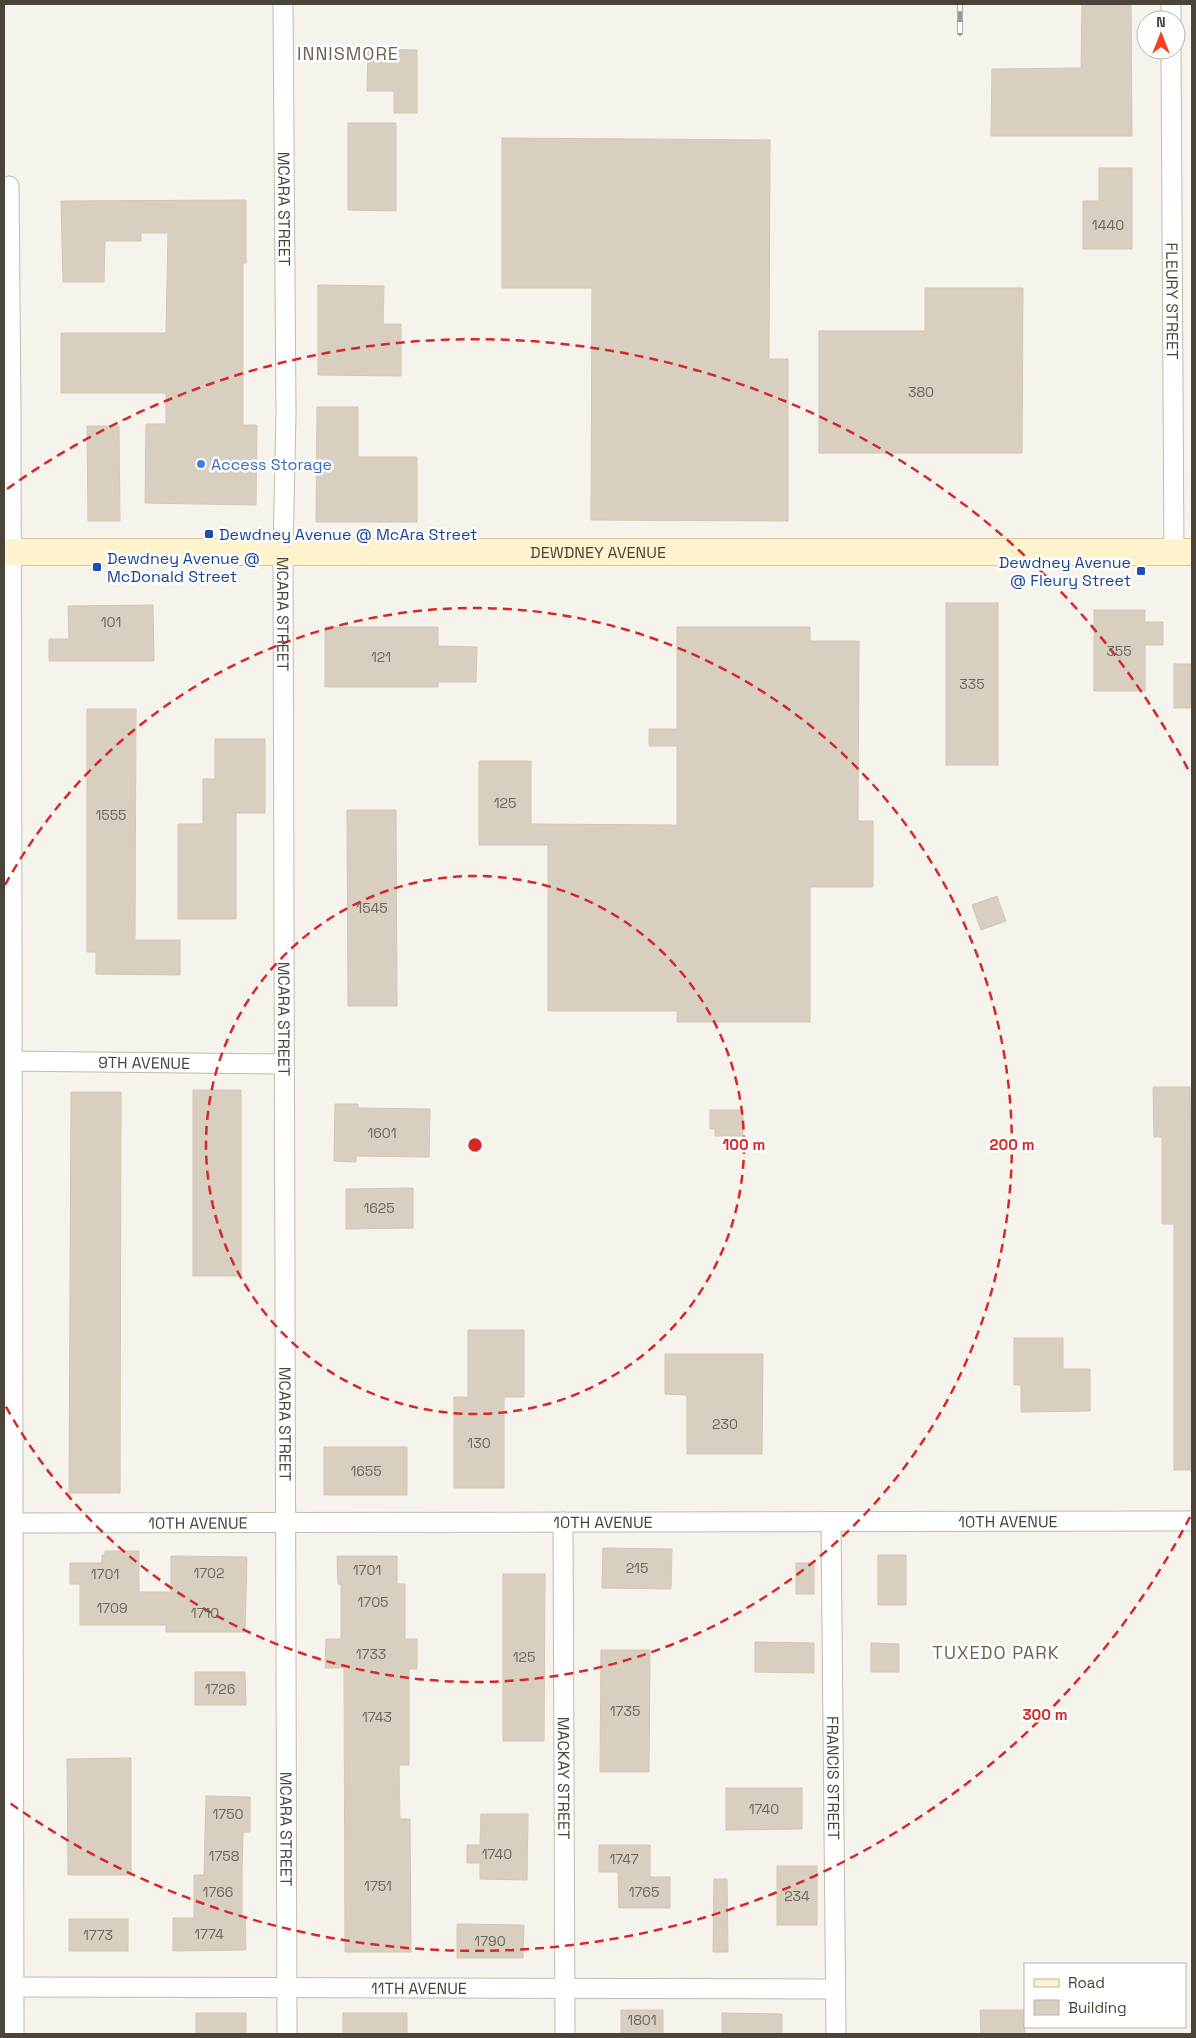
<svg xmlns="http://www.w3.org/2000/svg" width="1196" height="2038" font-family="'Space Grotesk',sans-serif">
<style>
.building{fill:#d8cfc1;stroke:#d3c7b4}
.lines{fill:none;stroke-linecap:round;stroke-linejoin:round}
.street-casing{stroke:#c2bbae;stroke-width:21}
.secondary-casing{stroke:#d6c79b;stroke-width:28}
.street{stroke:#fff;stroke-width:19}
.secondary{stroke:#fff3cd;stroke-width:26}
.rail-casing{stroke:#9a9a9a;stroke-width:5.5}
.rail{stroke:#fff;stroke-width:4;stroke-dasharray:11;stroke-linecap:butt}
.ring{fill:none;stroke:#d62828;stroke-width:2.5;stroke-dasharray:9 6}
.shop-dot{fill:#3f7fe0;stroke:#fff;stroke-width:2}
.transit-dot{fill:#1a4fb4;stroke:#fff;stroke-width:2}
.labels{text-anchor:middle;stroke-width:5;stroke-linejoin:round;paint-order:stroke}
.number-label{font-size:14px;fill:#6e675b}
.street-label{font-size:16px;fill:#4b4439;stroke:#fff}
.shop-label{font-size:16px;fill:#366cbe;stroke:#fff;text-anchor:start}
.transit-label{font-size:16px;fill:#164399;stroke:#fff;text-anchor:start}
.neighbourhood-label{font-size:18px;letter-spacing:1px;fill:#6e6250;stroke:#fff}
.centre{fill:#d62828;stroke:#fff;stroke-width:2.5}
.ring-label{font-size:15px;text-anchor:middle;font-weight:bold;fill:#d62828;stroke:#fff;stroke-width:5;stroke-linejoin:round;paint-order:stroke}
</style>
<rect width="100%" height="100%" fill="#f6f3ec"/>
<!-- building -->
<g class="building">
<polygon points="1082,4 1131,4 1132,136 991,136 992,69 1081,68"/>
<polygon points="368,49 417,50 417,113 394,113 394,91 367,91"/>
<polygon points="348,123 396,123 396,211 348,210"/>
<polygon points="502,138 770,140 769,359 788,359 788,521 591,520 592,288 502,288"/>
<polygon points="1099,168 1132,168 1132,249 1083,249 1083,201 1099,201"/>
<polygon points="246,200 246,263 243,263 243,425 257,425 256,505 145,503 146,424 166,424 166,393 61,393 61,333 166,333 168,233 141,233 141,241 105,241 104,282 63,282 61,201"/>
<polygon points="318,285 384,286 383,324 401,324 401,376 318,375"/>
<polygon points="925,288 1023,288 1022,453 819,453 819,331 925,331"/>
<polygon points="317,407 358,407 358,457 417,457 417,522 316,522"/>
<polygon points="87,426 119,426 120,521 88,521"/>
<rect x="946" y="603" width="52" height="162"/>
<polygon points="153,605 154,661 49,661 49,639 69,639 68,606"/>
<polygon points="1094,610 1145,610 1145,622 1163,622 1163,645 1145,645 1145,691 1094,691"/>
<polygon points="325,627 438,627 438,646 477,647 476,682 438,682 438,687 325,687"/>
<polygon points="677,627 810,627 810,641 859,641 858,821 873,821 873,887 810,887 810,1022 677,1022 677,1011 548,1011 548,845 479,845 479,761 531,761 531,824 677,825 677,746 649,746 649,729 677,729"/>
<rect x="1174" y="664" width="18" height="44"/>
<polygon points="87,709 136,709 135,940 180,940 180,975 96,974 96,952 87,952"/>
<polygon points="215,739 265,739 265,813 236,813 236,919 178,919 178,824 203,824 203,779 215,779"/>
<polygon points="347,810 396,810 397,1006 348,1006"/>
<polygon points="997,896 1006,921 981,930 972,905"/>
<polygon points="1153,1087 1190,1087 1191,1147 1192,1147 1192,1470 1174,1470 1174,1224 1162,1224 1162,1137 1154,1137"/>
<rect x="193" y="1090" width="48" height="186"/>
<polygon points="71,1092 121,1092 120,1493 69,1493"/>
<polygon points="335,1104 358,1104 358,1108 430,1109 429,1157 356,1156 356,1162 334,1161"/>
<polygon points="710,1110 743,1110 743,1136 715,1136 715,1129 710,1129"/>
<polygon points="413,1188 413,1228 346,1229 346,1189"/>
<polygon points="468,1330 524,1330 524,1397 504,1397 504,1488 454,1488 454,1397 468,1397"/>
<polygon points="1014,1338 1063,1338 1063,1369 1090,1369 1090,1411 1021,1412 1021,1385 1014,1385"/>
<polygon points="665,1354 763,1354 762,1454 687,1454 687,1395 665,1394"/>
<rect x="324" y="1447" width="83" height="48"/>
<polygon points="603,1548 672,1549 671,1589 602,1588"/>
<polygon points="105,1551 139,1551 139,1592 171,1592 171,1556 247,1557 245,1632 166,1632 166,1625 80,1625 80,1584 70,1584 70,1563 102,1563 102,1555 105,1555"/>
<rect x="878" y="1555" width="28" height="50"/>
<polygon points="337,1556 397,1556 397,1584 405,1584 405,1639 417,1639 417,1669 409,1669 409,1765 399,1765 400,1819 410,1819 411,1952 345,1952 344,1668 325,1668 326,1639 341,1639 341,1584 338,1584"/>
<rect x="796" y="1563" width="18" height="31"/>
<polygon points="503,1574 545,1574 544,1741 503,1741"/>
<polygon points="755,1642 814,1643 814,1673 755,1672"/>
<polygon points="871,1643 899,1644 899,1672 871,1672"/>
<polygon points="601,1650 650,1650 649,1772 600,1772"/>
<polygon points="195,1672 245,1672 246,1705 195,1705"/>
<polygon points="131,1758 131,1875 68,1875 67,1759"/>
<polygon points="726,1788 802,1788 802,1829 726,1830"/>
<polygon points="206,1796 250,1797 250,1832 243,1832 242,1871 242,1917 245,1917 246,1950 173,1951 173,1918 194,1918 194,1875 204,1875"/>
<polygon points="481,1814 528,1814 527,1880 480,1879 480,1863 467,1863 467,1845 480,1845"/>
<polygon points="599,1845 650,1845 650,1877 670,1877 670,1908 619,1908 618,1872 599,1872"/>
<rect x="777" y="1866" width="40" height="59"/>
<polygon points="714,1879 727,1879 728,1952 713,1952"/>
<rect x="69" y="1919" width="59" height="32"/>
<polygon points="457,1924 524,1925 523,1958 457,1958"/>
<rect x="621" y="2010" width="42" height="24"/>
<polygon points="980,2010 1025,2010 1025,2034 981,2034"/>
<rect x="196" y="2013" width="50" height="21"/>
<rect x="343" y="2013" width="64" height="21"/>
<polygon points="722,2013 782,2014 782,2034 722,2034"/>
</g>
<g class="lines">
<defs>
<g id="street">
<path id="s1" d="M283 4 286 413 283 552 287 2034"/>
<polyline points="1171,4 1171,20"/>
<path id="s2" d="M1171 50 1174 552"/>
<polyline points="9,186 11,412 14,2034"/>
<path id="s3" d="M4 1061 284 1064"/>
<path id="s4" d="M563 1522 565 2034"/>
<path id="s5" d="M831 1522 836 2034"/>
<path id="s6" d="M13 1523 1192 1521"/>
<path id="s7" d="M4 1987 835 1989"/>
</g>
<g id="secondary">
<path id="s8" d="M4 552H1192"/>
</g>
</defs>
<!-- street casing -->
<use href="#street" class="street-casing"/>
<!-- secondary casing -->
<use href="#secondary" class="secondary-casing"/>
<!-- street -->
<use href="#street" class="street"/>
<!-- secondary -->
<use href="#secondary" class="secondary"/>
<defs>
<polyline id="rail" points="960,33 960,4"/>
</defs>
<!-- rail casing -->
<use href="#rail" class="rail-casing"/>
<!-- rail -->
<use href="#rail" class="rail"/>
</g>
<!-- distance rings -->
<g class="ring">
<circle cx="475" cy="1145" r="269"/>
<path d="M5 885A537 537 0 1 1 5 1405"/>
<path d="M1190 1517A806 806 0 0 1 7 1801M7 489A806 806 0 0 1 1190 773"/>
</g>
<!-- markers -->
<circle class="shop-dot" cx="201" cy="464" r="5"/>
<g class="transit-dot">
<rect x="204" y="529" width="10" height="10" rx="2.5"/>
<rect x="92" y="562" width="10" height="10" rx="2.5"/>
<rect x="1136" y="566" width="10" height="10" rx="2.5"/>
</g>
<g class="labels">
<!-- number labels -->
<g class="number-label">
<text x="1108" y="230">1440</text>
<text x="921" y="397">380</text>
<text x="111" y="627">101</text>
<text x="1119" y="656">355</text>
<text x="381" y="662">121</text>
<text x="972" y="689">335</text>
<text x="505" y="808">125</text>
<text x="111" y="820">1555</text>
<text x="372" y="913">1545</text>
<text x="382" y="1138">1601</text>
<text x="379" y="1213">1625</text>
<text x="725" y="1429">230</text>
<text x="479" y="1448">130</text>
<text x="366" y="1476">1655</text>
<text x="637" y="1573">215</text>
<text x="367" y="1575">1701</text>
<text x="209" y="1578">1702</text>
<text x="105" y="1579">1701</text>
<text x="373" y="1607">1705</text>
<text x="112" y="1613">1709</text>
<text x="205" y="1618">1710</text>
<text x="371" y="1659">1733</text>
<text x="524" y="1662">125</text>
<text x="220" y="1694">1726</text>
<text x="625" y="1716">1735</text>
<text x="377" y="1722">1743</text>
<text x="764" y="1814">1740</text>
<text x="228" y="1819">1750</text>
<text x="497" y="1859">1740</text>
<text x="224" y="1861">1758</text>
<text x="624" y="1864">1747</text>
<text x="378" y="1891">1751</text>
<text x="218" y="1897">1766</text>
<text x="644" y="1897">1765</text>
<text x="797" y="1901">234</text>
<text x="209" y="1939">1774</text>
<text x="98" y="1940">1773</text>
<text x="490" y="1946">1790</text>
<text x="642" y="2025">1801</text>
</g>
<!-- street labels -->
<g class="street-label">
<text dy="6" stroke="none"><textPath href="#s1" startOffset="205">MCARA STREET</textPath></text>
<text dy="6" stroke="none"><textPath href="#s2" startOffset="251">FLEURY STREET</textPath></text>
<text dy="6" stroke="none"><textPath href="#s8" startOffset="594">DEWDNEY AVENUE</textPath></text>
<text dy="6" stroke="none"><textPath href="#s1" startOffset="610">MCARA STREET</textPath></text>
<text dy="6" stroke="none"><textPath href="#s1" startOffset="1015">MCARA STREET</textPath></text>
<text dy="6" stroke="none"><textPath href="#s3" startOffset="140">9TH AVENUE</textPath></text>
<text dy="6" stroke="none"><textPath href="#s1" startOffset="1420">MCARA STREET</textPath></text>
<text dy="6" stroke="none"><textPath href="#s6" startOffset="590">10TH AVENUE</textPath></text>
<text dy="6" stroke="none"><textPath href="#s6" startOffset="995">10TH AVENUE</textPath></text>
<text dy="6" stroke="none"><textPath href="#s6" startOffset="185">10TH AVENUE</textPath></text>
<text dy="6" stroke="none"><textPath href="#s4" startOffset="256">MACKAY STREET</textPath></text>
<text dy="6" stroke="none"><textPath href="#s5" startOffset="256">FRANCIS STREET</textPath></text>
<text dy="6" stroke="none"><textPath href="#s1" startOffset="1825">MCARA STREET</textPath></text>
<text dy="6" stroke="none"><textPath href="#s7" startOffset="415">11TH AVENUE</textPath></text>
</g>
<!-- shop labels -->
<g class="shop-label">
<text x="211" y="470">Access Storage</text>
</g>
<!-- transit labels -->
<g class="transit-label">
<text x="219" y="540">Dewdney Avenue @ McAra Street</text>
<text x="107" y="564">Dewdney Avenue @<tspan x="107" dy="18">McDonald Street</tspan></text>
<text x="1131" y="568" text-anchor="end">Dewdney Avenue<tspan x="1131" dy="18">@ Fleury Street</tspan></text>
</g>
<!-- neighbourhood labels -->
<g class="neighbourhood-label">
<text x="348" y="60">INNISMORE</text>
<text x="996" y="1659">TUXEDO PARK</text>
</g>
</g>
<circle cx="475" cy="1145" r="8" class="centre"/>
<g class="ring-label">
<text x="744" y="1150">100 m</text>
<text x="1012" y="1150">200 m</text>
<text x="1045" y="1720">300 m</text>
</g>
<!-- border -->
<rect width="1196" height="2038" fill="none" stroke="#4b4439" stroke-width="10"/>
<!-- legend -->
<rect x="1024" y="1963" width="162" height="65" fill="#ffffff" stroke="#b7b4b0"/>
<rect x="1034" y="1979" width="25" height="8" fill="#fff3cd" stroke="#b7b4b0"/>
<text x="1068" y="1988" font-size="15" fill="#4b4439">Road</text>
<rect x="1034" y="2000" width="25" height="15" fill="#d8cfc1" stroke="#b7b4b0"/>
<text x="1068" y="2013" font-size="15" fill="#4b4439">Building</text>
<!-- north arrow -->
<g transform="translate(1161 35)"><circle r="24" fill="#ffffff" stroke="#b7b4b0"/>
<path d="M0-4L9 19L0 12L-9 19Z" fill="#fc3f1d"/>
<text y="-8" font-size="14" font-weight="bold" text-anchor="middle" fill="#4b4439">N</text>
</g>
</svg>
